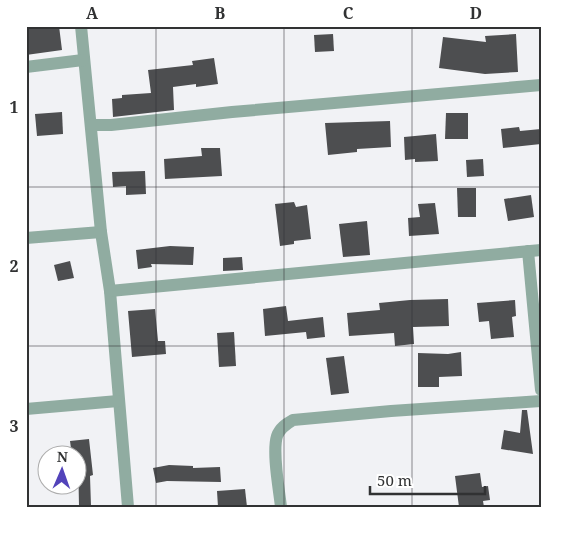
<svg xmlns="http://www.w3.org/2000/svg" width="567" height="533" font-family="'Noto Serif',serif">
<style>
.building{fill:#4d4e50}
.lines{fill:none;stroke-linecap:round;stroke-linejoin:round}
.street{stroke:#90aca1;stroke-width:12}
.grid{fill:none;stroke:#313233;stroke-width:1;stroke-opacity:0.55}
.neatline{fill:none;stroke:#313233;stroke-width:2}
.grid-label{font-size:16px;text-anchor:middle;font-weight:bold;fill:#313233}
</style>
<rect width="100%" height="100%" fill="#f1f2f5"/>
<!-- building -->
<g class="building">
<polygon points="26,26 59,26 62,50 26,55"/>
<polygon points="333,34 334,51 315,52 314,35"/>
<polygon points="516,34 518,72 485,74 439,68 443,37 486,42 485,36"/>
<polygon points="214,58 218,84 196,87 196,84 173,87 174,110 113,117 112,99 122,98 122,95 151,93 148,70 193,65 192,61"/>
<polygon points="62,112 63,134 37,136 35,114"/>
<polygon points="446,113 468,113 468,139 445,139"/>
<polygon points="390,121 391,147 357,149 357,152 328,155 325,123"/>
<polygon points="519,127 520,131 541,129 541,144 503,148 501,129"/>
<polygon points="436,134 438,161 415,162 415,159 405,160 404,137"/>
<polygon points="201,148 220,148 222,176 165,179 164,159 202,156"/>
<polygon points="483,159 484,176 467,177 466,160"/>
<polygon points="145,171 146,194 126,195 126,186 113,187 112,172"/>
<polygon points="457,188 476,188 476,217 458,217"/>
<polygon points="531,195 534,217 508,221 504,199"/>
<polygon points="294,202 296,207 307,205 311,239 294,241 294,244 280,246 275,204"/>
<polygon points="435,203 439,234 409,236 408,218 420,217 418,204"/>
<polygon points="367,221 370,255 343,257 339,224"/>
<polygon points="170,246 194,247 193,265 151,264 152,267 138,269 136,250"/>
<polygon points="242,257 243,270 223,271 223,258"/>
<polygon points="70,261 74,278 58,281 54,265"/>
<polygon points="448,299 449,326 413,327 414,344 395,346 394,333 349,336 347,313 380,310 379,303 410,300"/>
<polygon points="515,300 516,316 512,317 514,337 491,339 489,321 479,322 477,303"/>
<polygon points="286,306 288,321 323,317 325,337 307,339 306,332 265,336 263,309"/>
<polygon points="155,309 158,341 165,341 166,354 132,357 128,311"/>
<polygon points="234,332 236,366 219,367 217,333"/>
<polygon points="461,352 462,376 439,377 439,387 418,387 418,353 448,354"/>
<polygon points="344,356 349,393 331,395 326,358"/>
<polygon points="522,410 527,410 533,454 501,449 504,430 520,433"/>
<polygon points="89,439 93,475 90,476 91,506 79,506 78,456 72,456 70,441"/>
<polygon points="169,465 193,466 193,468 220,467 221,482 167,481 156,483 153,468"/>
<polygon points="480,473 482,487 488,486 490,500 483,501 484,507 459,507 455,476"/>
<polygon points="245,489 247,507 218,507 217,491"/>
</g>
<g class="lines">
<!-- street -->
<g class="street">
<polyline points="81,26 101,232 110,291 128,507"/>
<polyline points="26,67 83,60"/>
<polyline points="91,125 111,125 232,112 541,85"/>
<polyline points="26,238 101,232"/>
<polyline points="528,251 541,390"/>
<polyline points="110,291 541,250"/>
<polyline points="26,409 118,401"/>
<path d="M281 507C279 489 272 452 277 436 280 428 286 424 293 420L391 411 541 401"/>
</g>
</g>
<!-- grid -->
<path class="grid" d="M156 26V507M284 26V507M412 26V507M26 187H541M26 346H541"/>
<!-- border -->
<rect width="567" height="533" fill="none" stroke="#ffffff" stroke-width="55"/>
<!-- north arrow -->
<g transform="translate(62 470) rotate(2)"><circle r="24" fill="#ffffff" stroke="#adadad"/>
<path d="M0-4L9 19L0 12L-9 19Z" fill="#5243ba"/>
<text y="-8" font-size="14" font-weight="bold" text-anchor="middle" fill="#313233">N</text>
</g>
<!-- scale -->
<path d="M370 486v8h115v-8" fill="none" stroke="#313233" stroke-width="2.5"/>
<text x="377" y="486" font-size="15" fill="#313233" stroke="#ffffff" stroke-width="4" paint-order="stroke">50 m</text>
<rect x="28" y="28" width="512" height="478" class="neatline"/>
<g class="grid-label">
<text x="92" y="19">A</text>
<text x="220" y="19">B</text>
<text x="348" y="19">C</text>
<text x="476" y="19">D</text>
<text x="14" y="113">1</text>
<text x="14" y="272">2</text>
<text x="14" y="432">3</text>
</g>
</svg>
